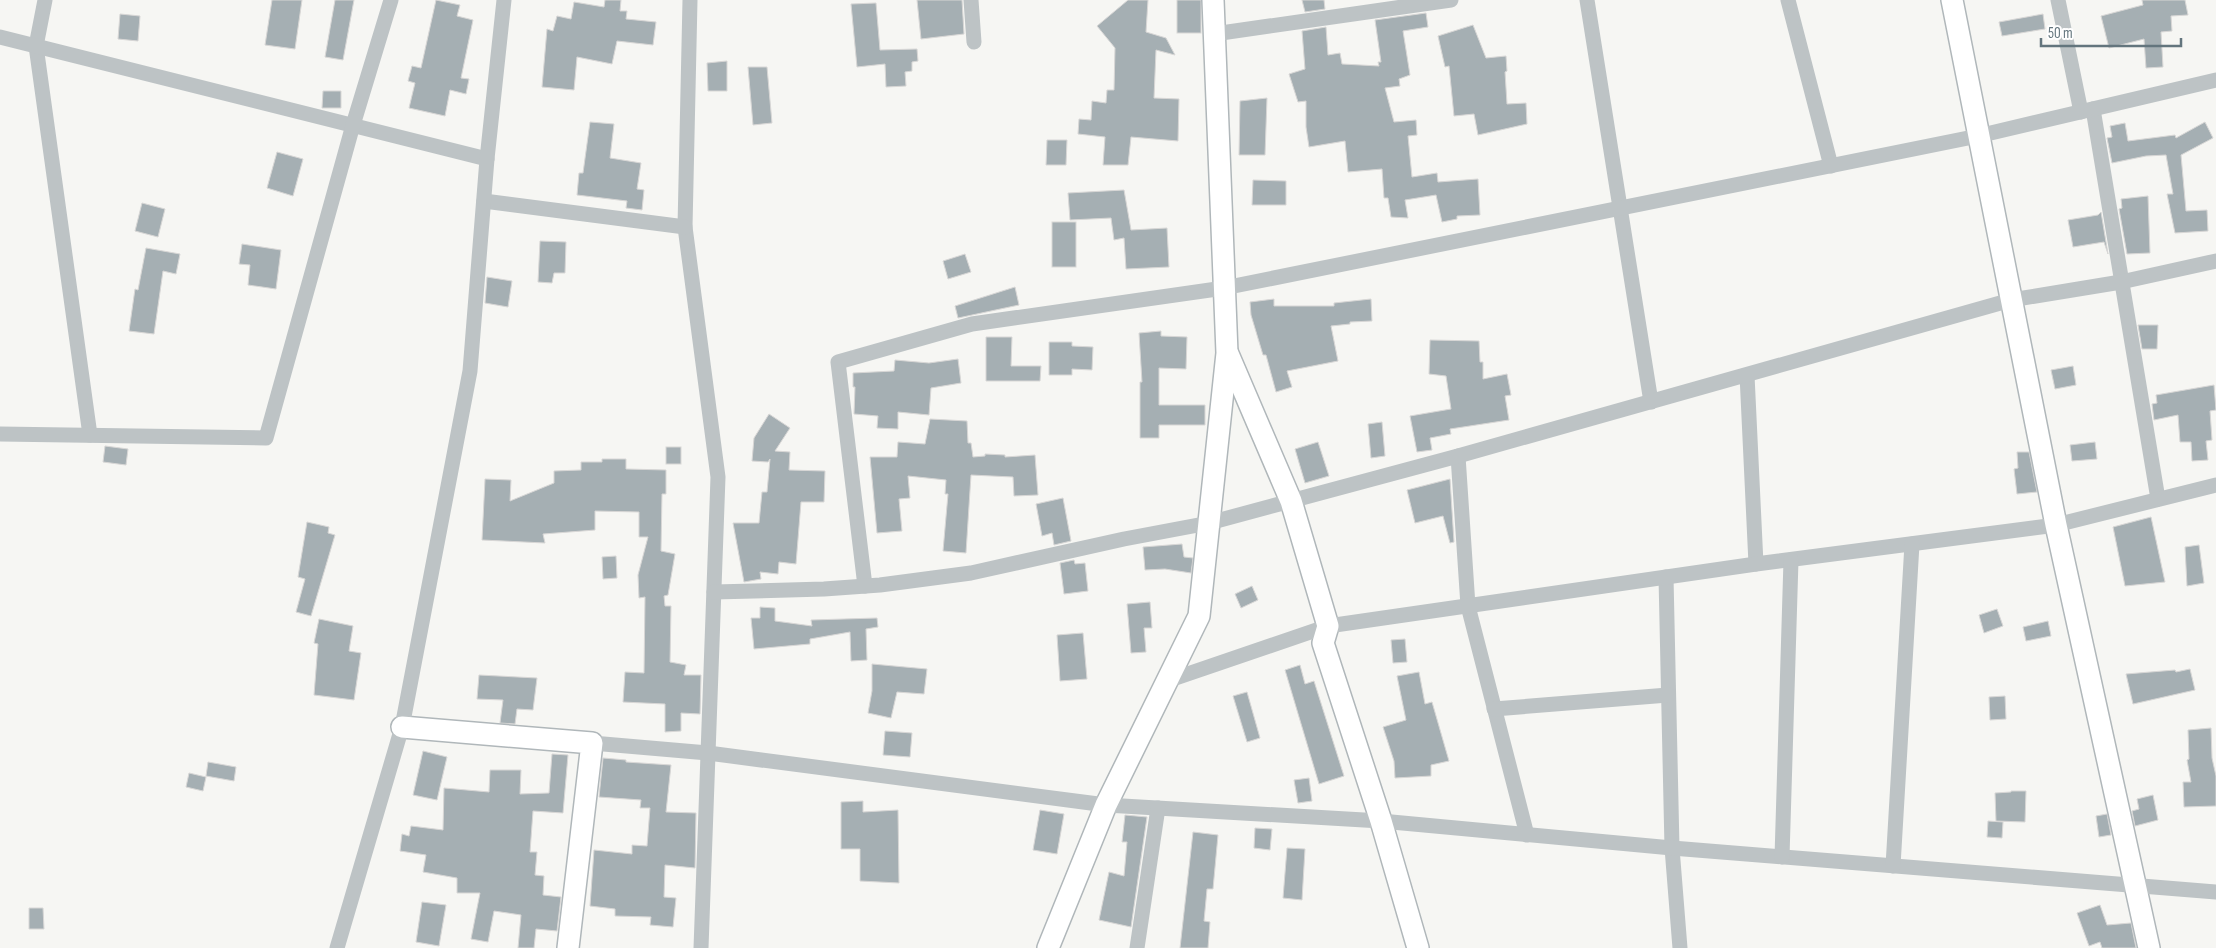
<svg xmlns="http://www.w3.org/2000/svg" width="2216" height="948" font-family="'Sofia Sans Condensed',sans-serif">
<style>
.building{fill:#a5afb3;stroke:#d8d7d6}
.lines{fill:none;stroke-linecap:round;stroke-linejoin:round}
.secondary-casing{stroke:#b0b7ba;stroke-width:24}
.street{stroke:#bdc3c5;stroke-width:15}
.secondary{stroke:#fff;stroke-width:21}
</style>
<rect width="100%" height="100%" fill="#f6f6f3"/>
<!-- building -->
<g class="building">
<polygon points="272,0 302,0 295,49 265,45"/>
<polygon points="335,0 354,0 343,60 325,57"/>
<polygon points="436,0 460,5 457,16 473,20 461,78 469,79 466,94 450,90 445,116 409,108 415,83 408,81 412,66 421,68"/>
<polygon points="605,0 621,0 620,11 627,11 626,19 656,22 653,45 617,41 612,64 577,57 574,90 542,87 547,29 553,31 557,16 571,19 574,2 604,7"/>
<polygon points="917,0 962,0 964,34 921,39"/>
<polygon points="1128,0 1148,0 1146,32 1166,38 1175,55 1156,50 1154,98 1179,99 1178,141 1131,137 1128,165 1103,165 1105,137 1078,134 1079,119 1091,120 1092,101 1106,103 1107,90 1114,90 1115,48 1097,26"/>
<rect x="1177" y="0" width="24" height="33"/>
<polygon points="1302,0 1324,0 1325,9 1305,12"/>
<polygon points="2142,0 2185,0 2188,15 2171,16 2172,31 2161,32 2163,67 2146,68 2144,39 2109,48 2101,16 2143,5"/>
<polygon points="876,3 880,50 917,49 918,61 912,62 912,71 905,72 906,86 886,87 885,64 857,67 851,4"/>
<polygon points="1426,13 1428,27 1403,31 1410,75 1399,79 1400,86 1385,88 1394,122 1416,120 1417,135 1408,136 1412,177 1437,173 1438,182 1478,179 1480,215 1457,216 1457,219 1442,222 1436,195 1405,200 1408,218 1391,217 1388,198 1384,198 1382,169 1348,172 1345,141 1309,147 1306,127 1306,101 1298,102 1289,74 1305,69 1302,31 1326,27 1328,55 1340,53 1342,64 1379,66 1378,62 1381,62 1375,20"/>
<polygon points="120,14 140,16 138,41 118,39"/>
<polygon points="2043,14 2045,29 2002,36 1999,22"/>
<polygon points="1473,25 1486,58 1506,56 1507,71 1505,72 1507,104 1526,103 1527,124 1478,135 1474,114 1454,116 1449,66 1445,67 1438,36"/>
<polygon points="727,61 727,91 708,91 707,63"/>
<polygon points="748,67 767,67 772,123 753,125"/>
<polygon points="323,91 341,91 341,108 322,108"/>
<polygon points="1267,98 1265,155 1239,155 1240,101"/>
<polygon points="590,122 614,124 610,158 641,163 637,189 644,190 642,210 626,208 627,201 577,195 579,173 583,173"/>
<polygon points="2205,122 2213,138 2181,155 2186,211 2207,210 2208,231 2175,233 2167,194 2173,194 2166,155 2146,156 2112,163 2107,138 2112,137 2110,126 2125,123 2128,141 2175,135 2176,138"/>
<polygon points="1047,140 1067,140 1066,165 1046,165"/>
<polygon points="277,152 303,159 293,196 267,188"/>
<polygon points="1253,180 1286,181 1286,205 1252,205"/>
<polygon points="1124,190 1131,230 1167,228 1169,267 1126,269 1124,238 1114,240 1111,218 1070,220 1068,193"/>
<polygon points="2148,196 2150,253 2127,254 2119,209 2122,208 2121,199"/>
<polygon points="142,203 165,209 158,237 135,231"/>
<polygon points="2101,212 2108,254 2104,242 2073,247 2068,220 2098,215"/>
<rect x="1052" y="222" width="24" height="45"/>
<polygon points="540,241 566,242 565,273 554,273 552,283 538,282"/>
<polygon points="242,244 281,250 276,289 248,285 250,265 239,264"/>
<polygon points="146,248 180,254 176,274 163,271 154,334 129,331 135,289 138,290"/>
<polygon points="965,254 971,272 948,279 943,261"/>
<polygon points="487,277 512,281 508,307 485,303"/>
<polygon points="1015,287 1019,305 958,318 955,306"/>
<polygon points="1274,299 1274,306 1334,306 1334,303 1371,299 1372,321 1350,322 1350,324 1331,326 1338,361 1287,371 1292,387 1276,392 1266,355 1263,355 1251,315 1250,302"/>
<polygon points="2138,325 2158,325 2157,349 2142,349"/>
<polygon points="1161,331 1161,336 1187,337 1186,369 1159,368 1159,405 1205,405 1205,425 1159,425 1159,438 1140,438 1140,382 1142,382 1139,333"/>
<polygon points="986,337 1012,337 1011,366 1041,366 1040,381 986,381"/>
<polygon points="1430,340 1479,341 1480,362 1483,362 1483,379 1507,374 1511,395 1505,396 1509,420 1450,429 1451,434 1430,438 1432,450 1417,452 1410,416 1451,409 1446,376 1429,374"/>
<polygon points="1049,342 1072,342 1072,346 1093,347 1092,370 1072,369 1072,375 1049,375"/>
<polygon points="958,359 961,383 931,388 929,415 898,412 898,429 877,428 878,416 854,414 855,387 853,387 853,373 894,371 895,360 929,363"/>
<polygon points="2073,366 2076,385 2055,389 2051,370"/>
<polygon points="2214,385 2216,410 2210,411 2212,440 2206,441 2208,460 2192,461 2191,442 2180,442 2178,415 2154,420 2152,404 2157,403 2156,395"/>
<polygon points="769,414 790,428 775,451 790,452 789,470 825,471 824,502 801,502 796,564 779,562 778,574 760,572 761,579 744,582 733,523 759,523 762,492 767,492 770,459 768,462 752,461 754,438"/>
<polygon points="930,419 967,421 968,443 971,443 973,457 985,456 985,454 1005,455 1005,457 1035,455 1038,495 1014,496 1013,477 971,475 966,553 943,551 948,494 945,494 946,480 908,476 910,498 899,499 902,531 877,533 870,457 897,457 898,442 925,444"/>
<polygon points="1382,422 1385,456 1371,458 1368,424"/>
<polygon points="1318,442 1329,476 1305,483 1295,449"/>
<polygon points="2095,442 2097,459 2072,461 2070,445"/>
<polygon points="105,446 128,449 126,465 103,462"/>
<rect x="666" y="447" width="15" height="17"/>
<polygon points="2017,452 2029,452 2037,492 2017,494 2014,469 2018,468"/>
<polygon points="602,459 626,459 626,469 666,470 666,494 662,494 661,551 675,554 668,595 664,596 665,606 671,606 670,662 686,665 684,675 701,675 700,714 681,713 681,731 665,732 665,704 623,702 625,672 644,673 645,597 639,598 638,575 648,537 639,537 639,512 595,511 595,530 543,534 545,543 482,540 485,479 511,480 510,501 554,483 554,471 581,470 581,462 602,462"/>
<polygon points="1450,479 1454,542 1450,543 1443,516 1415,523 1407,490"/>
<polygon points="1063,498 1071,541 1054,545 1052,533 1042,536 1036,504"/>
<polygon points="2151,517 2165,582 2125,586 2113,527"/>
<polygon points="307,522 329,527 328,533 335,535 311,616 296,612 305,579 298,577"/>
<polygon points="1182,544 1184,557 1193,558 1191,573 1165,569 1145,570 1143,547"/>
<polygon points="2199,545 2204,583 2187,586 2185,547"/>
<polygon points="616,556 617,578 603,579 602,557"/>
<polygon points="1074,560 1075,564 1085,563 1088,591 1064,594 1060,563"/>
<polygon points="1252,586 1258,600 1241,608 1235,594"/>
<polygon points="1150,602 1152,628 1144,628 1146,652 1131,653 1127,604"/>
<polygon points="760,607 775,608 775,621 812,626 811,620 877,618 878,627 866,629 867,660 851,661 850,632 810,639 810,644 754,649 751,618 760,618"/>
<polygon points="1997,609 2003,626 1984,633 1979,615"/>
<polygon points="319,619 353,626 349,651 361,653 354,700 314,695 318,644 314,643"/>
<polygon points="2048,621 2051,636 2026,641 2023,627"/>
<polygon points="1083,633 1087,679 1060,681 1057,635"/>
<polygon points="1405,639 1407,662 1393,663 1391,640"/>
<polygon points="872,664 927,669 924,694 897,692 891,718 868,713 872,691"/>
<polygon points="1300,665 1305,684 1314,681 1344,776 1319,784 1285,670"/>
<polygon points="2190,669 2195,690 2133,704 2126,674 2175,670 2176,672"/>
<polygon points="1419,672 1425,704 1432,702 1449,761 1431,765 1431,776 1395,778 1394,761 1383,727 1406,720 1397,676"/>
<polygon points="479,675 537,678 533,710 517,709 515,724 500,723 503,700 477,699"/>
<polygon points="1247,692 1260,738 1247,742 1233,696"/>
<polygon points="2005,696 2006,719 1990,720 1989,697"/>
<polygon points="2211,728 2212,758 2216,776 2216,806 2184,807 2183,782 2191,782 2187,760 2189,759 2188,730"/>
<polygon points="885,731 912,733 910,757 883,755"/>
<polygon points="423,751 447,757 437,800 413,795"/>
<polygon points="552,754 568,755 563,813 533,811 530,852 537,852 535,875 544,876 543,895 561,897 557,931 536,929 534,948 518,948 521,915 494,911 488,942 471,939 480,893 457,893 457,878 423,872 426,855 400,851 402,834 409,836 411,826 443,830 444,788 489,792 490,770 521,770 520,794 549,793"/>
<polygon points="603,758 626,760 626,762 671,765 666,812 696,813 695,868 665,865 664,897 676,898 673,927 650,925 651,917 615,916 615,909 590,906 594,850 632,854 632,845 647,846 650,808 640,808 641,800 599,797"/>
<polygon points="208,762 236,767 234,781 206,776"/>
<polygon points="189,773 206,777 203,791 186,787"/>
<polygon points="1309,778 1312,801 1298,803 1294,780"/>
<polygon points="2011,791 2026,791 2025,822 1996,821 1995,793 2011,792"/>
<polygon points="2153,795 2158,820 2135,826 2132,811 2139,809 2137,799"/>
<polygon points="863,801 863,812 898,810 899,883 860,881 860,849 841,849 841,802"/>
<polygon points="1040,810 1064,814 1057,854 1033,850"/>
<polygon points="2107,814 2111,835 2099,837 2096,816"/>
<polygon points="1125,815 1147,817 1131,927 1099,920 1109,872 1124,876 1127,842 1122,842"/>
<polygon points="1988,821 2003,822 2002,838 1987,837"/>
<polygon points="1255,828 1272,829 1270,850 1254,848"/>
<polygon points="1193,832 1218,835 1213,889 1207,889 1204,921 1210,922 1208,948 1180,948"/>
<polygon points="1287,848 1305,849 1302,900 1283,898"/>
<polygon points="422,902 446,905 439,946 416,942"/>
<polygon points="2100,905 2107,925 2131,923 2136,948 2102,948 2100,942 2089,946 2077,913"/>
<polygon points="29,908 43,908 44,929 29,929"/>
</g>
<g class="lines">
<defs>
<g id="secondary">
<polyline points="1952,0 2056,525 2149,948"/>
<polyline points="1228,354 1291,501 1328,626 1323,643 1381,821 1418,948"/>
<polyline points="402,727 592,743 568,948"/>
<polyline points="1048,948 1106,805 1199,616 1227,353 1213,0"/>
</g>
</defs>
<!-- secondary casing -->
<use href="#secondary" class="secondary-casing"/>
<!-- street -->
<g class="street">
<polyline points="45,0 36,46 90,435"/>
<polyline points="690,0 685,227 718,477 701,948"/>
<polyline points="971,0 974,42"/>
<polyline points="1587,0 1651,402"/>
<polyline points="1788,0 1831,166"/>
<polyline points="2058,0 2081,112"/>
<polyline points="1214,34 1451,0"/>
<polyline points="0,37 487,159"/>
<polyline points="2093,109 2158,499"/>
<polyline points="484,201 685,227"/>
<polyline points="1747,375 1756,564"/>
<polyline points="0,434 266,438 353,125 391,0"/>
<polyline points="1458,456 1468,606 1527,835"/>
<polyline points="1666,577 1672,848 1680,948"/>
<polyline points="865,586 838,362 972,324 1224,288 1978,136 2216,80"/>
<polyline points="714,592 824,589 880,585 971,573 1124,539 1209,523 1458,456 2011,300 2121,282 2216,261"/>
<polyline points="1167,681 1328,626 1756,564 2056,525 2216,485"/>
<polyline points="1494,709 1668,695"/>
<polyline points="592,743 708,753 1106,805 1381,821 1672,848 2216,892"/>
<polyline points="1782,857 1791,560"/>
<polyline points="1893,866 1912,544"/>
<polyline points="337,948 402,727 470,371 487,159 504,0"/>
<polyline points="1137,948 1158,808"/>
</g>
<!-- secondary -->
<use href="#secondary" class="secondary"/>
</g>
<!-- scale -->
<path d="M2041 38v8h140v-8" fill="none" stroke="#63757d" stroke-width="2.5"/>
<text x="2048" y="38" font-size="15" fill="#63757d" stroke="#ffffff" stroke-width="4" paint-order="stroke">50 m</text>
</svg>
